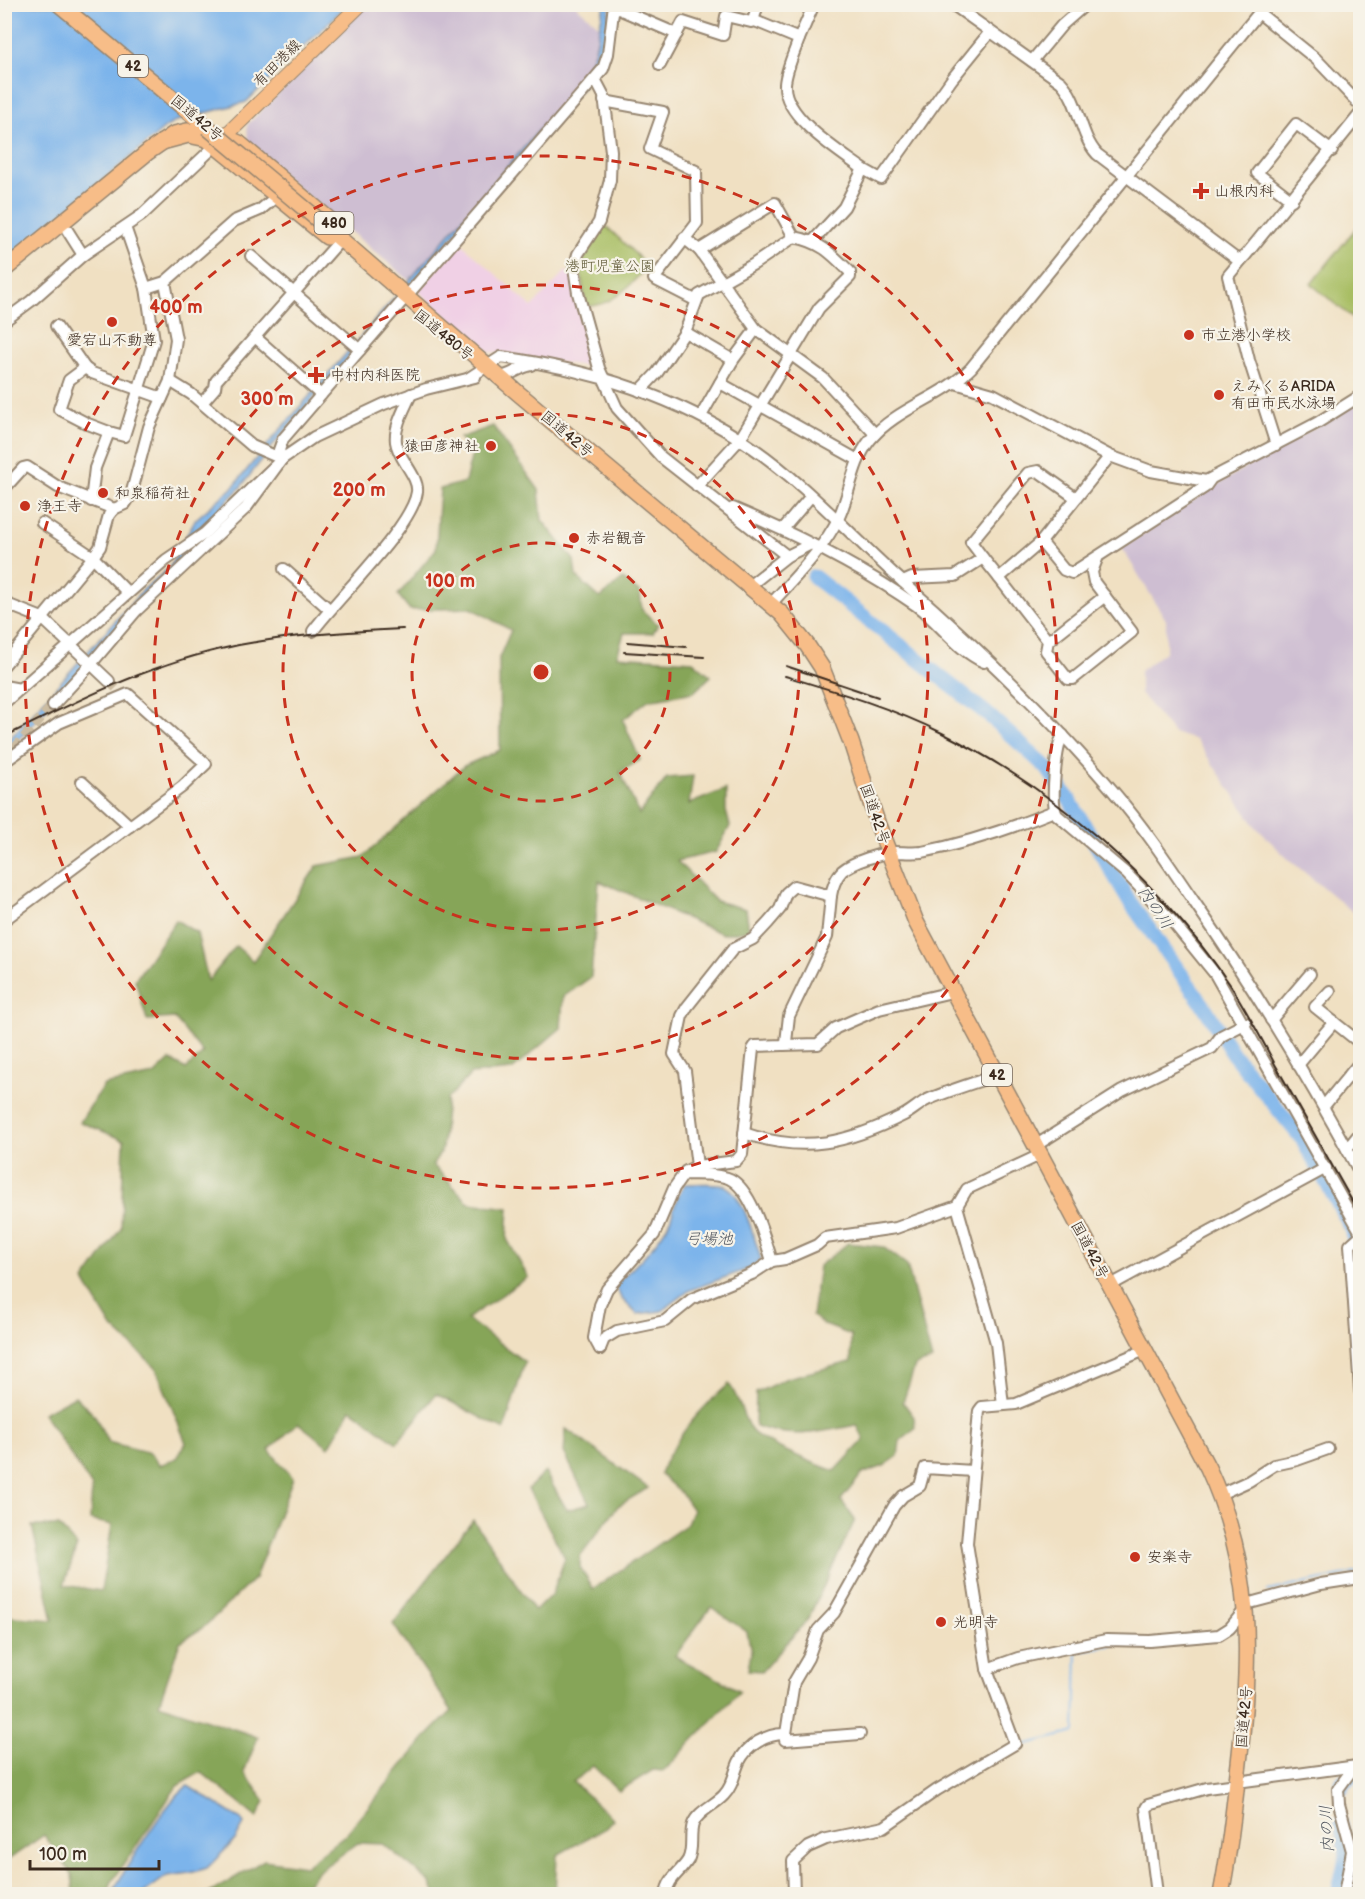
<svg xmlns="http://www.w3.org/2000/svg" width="1365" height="1899" font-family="'Balsamiq Sans','Klee One',sans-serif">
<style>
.built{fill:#f0d0e5}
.industrial{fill:#cebed2}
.green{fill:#a8be63;stroke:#727440;stroke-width:1.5}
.forest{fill:#86a559;stroke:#60683c;stroke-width:1.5}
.water{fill:#7bb4eb;stroke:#5b6f84;stroke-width:1.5}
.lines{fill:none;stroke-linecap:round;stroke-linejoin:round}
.stream{stroke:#7bb4eb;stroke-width:2}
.river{stroke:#7bb4eb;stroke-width:15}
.minor-tunnel{stroke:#ccbca1;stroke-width:10;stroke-dasharray:10 5;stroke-linecap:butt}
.minor-casing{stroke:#968570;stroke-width:14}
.major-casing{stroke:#968570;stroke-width:16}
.highway-casing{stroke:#968570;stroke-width:18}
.minor{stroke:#fff;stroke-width:10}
.major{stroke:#f7bd88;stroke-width:14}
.highway{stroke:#f7bd88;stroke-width:15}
.rail{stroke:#3b2a1e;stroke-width:2}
.highway-bridge-casing{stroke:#968570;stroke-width:18;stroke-linecap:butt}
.highway-bridge{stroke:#f7bd88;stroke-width:15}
.ring{fill:none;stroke:#c8321e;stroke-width:3;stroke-dasharray:10 8}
.poi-dot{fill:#c8321e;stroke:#f7f3e8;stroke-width:2}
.labels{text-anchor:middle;stroke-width:4.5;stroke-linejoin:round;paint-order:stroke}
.shield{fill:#f7f3e8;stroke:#73665b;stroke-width:1.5}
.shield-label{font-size:14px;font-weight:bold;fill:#3b2a1e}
.street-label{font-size:15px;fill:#3b2a1e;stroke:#f7f3e8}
.poi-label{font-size:15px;fill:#3b2a1e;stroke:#f7f3e8;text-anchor:start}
.park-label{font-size:15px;fill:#5c5633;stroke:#f7f3e8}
.water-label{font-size:16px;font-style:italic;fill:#4e535c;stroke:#f7f3e8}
.centre{fill:#c8321e;stroke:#f7f3e8;stroke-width:3}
.ring-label{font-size:18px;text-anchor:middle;font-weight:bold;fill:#c8321e;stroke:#f7f3e8;stroke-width:4.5;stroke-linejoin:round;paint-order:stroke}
</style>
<rect width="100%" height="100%" fill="#f7f3e8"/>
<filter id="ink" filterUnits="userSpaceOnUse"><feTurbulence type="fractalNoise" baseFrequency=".0167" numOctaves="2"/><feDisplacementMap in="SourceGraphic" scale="12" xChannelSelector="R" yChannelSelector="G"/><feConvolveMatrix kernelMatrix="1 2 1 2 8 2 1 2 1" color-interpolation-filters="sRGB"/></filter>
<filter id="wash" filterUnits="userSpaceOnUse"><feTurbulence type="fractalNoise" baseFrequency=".008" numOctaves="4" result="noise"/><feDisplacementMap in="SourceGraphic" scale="24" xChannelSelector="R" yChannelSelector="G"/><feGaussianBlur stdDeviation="1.35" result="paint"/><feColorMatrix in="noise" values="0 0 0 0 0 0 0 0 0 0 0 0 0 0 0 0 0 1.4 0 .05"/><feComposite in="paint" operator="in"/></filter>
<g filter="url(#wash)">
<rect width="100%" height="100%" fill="#f0e0c2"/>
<!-- built -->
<polygon class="built" points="461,243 532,307 566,271 575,276 599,368 490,352 475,343 418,291"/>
<!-- industrial -->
<g class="industrial">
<polygon points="367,5 575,5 601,27 591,62 583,79 409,280 295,186 250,146 248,141 247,125"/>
<polygon points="1360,401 1360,918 1286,857 1256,827 1196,740 1173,733 1140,693 1140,671 1166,651 1166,620 1122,548 1218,484"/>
</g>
<!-- green -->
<g class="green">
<polygon points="1360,223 1360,324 1311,284"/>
<path d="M604 224 648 266C631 284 613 307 586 306L580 266Z"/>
</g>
<!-- forest -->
<g class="forest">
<polygon points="493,426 539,490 542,520 574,560 576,576 600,598 623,579 640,593 642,610 658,625 653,633 624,633 617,656 693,661 711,676 694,692 648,700 623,720 640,760 620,772 639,814 667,778 693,776 689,804 726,789 726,811 730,826 716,852 677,861 716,901 746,909 749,930 723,934 599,881 591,977 563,997 561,1028 512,1070 471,1074 447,1099 442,1149 433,1165 469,1203 509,1208 507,1239 528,1277 467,1319 525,1362 504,1430 436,1394 397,1443 351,1409 329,1447 298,1423 269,1450 293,1478 255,1578 204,1627 180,1642 159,1704 258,1737 244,1772 265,1801 257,1818 201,1772 177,1786 111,1883 108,1894 74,1894 72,1874 44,1835 5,1862 5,1616 53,1620 32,1526 59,1526 77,1546 64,1585 101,1591 112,1525 90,1520 92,1487 43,1413 75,1396 95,1416 108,1442 150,1453 160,1465 177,1458 186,1443 156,1368 111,1326 84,1281 121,1228 124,1140 80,1122 104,1085 154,1075 170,1060 186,1069 203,1053 174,1018 147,1020 135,980 176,920 197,933 208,981 236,946 253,961 317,866 363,857 464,766 500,750 499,658 511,630 471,608 410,610 398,595 436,549 440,489 465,482 472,454 460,438"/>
<path d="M848 1243 883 1247 907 1265 932 1360 915 1366 903 1402 914 1417 915 1428 900 1441 898 1456 884 1466 862 1474 841 1500 855 1520 808 1619 762 1671 748 1670 751 1652 747 1632 711 1607 675 1656 740 1691 664 1771 653 1770 619 1791 593 1766 573 1782 613 1819 604 1829 557 1855 555 1894H436L430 1882 383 1844 358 1843 317 1872 300 1894H208L264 1860 305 1866 346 1834 425 1738 452 1711 393 1624 473 1520 535 1611 552 1594 565 1558 528 1489 545 1472 567 1510 589 1504 564 1452 566 1429 648 1488 618 1506 580 1556V1567L593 1589 686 1525 693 1510 681 1493 660 1474C675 1437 699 1410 729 1384 741 1401 742 1416 751 1430 758 1441 820 1466 835 1471L864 1440 857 1425C817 1432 796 1440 755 1426L756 1393 787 1378 851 1362V1335L825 1325 812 1316 819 1266Z"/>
</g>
<!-- water -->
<g class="water">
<polygon points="5,5 347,5 246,102 176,121 166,127 5,261"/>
<polygon points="604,5 610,5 605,54 594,73 273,445 240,488 194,534 174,573 94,655 5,755 5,744 143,590 169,568 195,520 233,487 268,444 583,79 595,50"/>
<path d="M685 1184C697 1184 712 1182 723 1185 743 1191 755 1241 761 1259L751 1268 690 1290 662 1311 637 1314 621 1298 615 1285C633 1268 653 1249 666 1228 675 1214 674 1197 685 1184Z"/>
<path d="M188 1786 241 1819 244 1824 235 1840 207 1868 190 1873 167 1876 142 1894H112C123 1872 169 1796 188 1786Z"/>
</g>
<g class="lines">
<!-- stream -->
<g class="stream">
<polyline points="1268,1591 1360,1572"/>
<polyline points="1020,1746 1075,1732 1077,1651 1113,1645"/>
</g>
<!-- river -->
<g class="river">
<polyline points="814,577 986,713 1047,768 1070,801 1130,902 1204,1006 1233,1054 1303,1140 1353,1231 1355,1254"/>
<polyline points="1342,1788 1342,1783 1360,1771"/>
<polyline points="1338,1894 1347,1854 1341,1824"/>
</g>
</g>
</g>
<g filter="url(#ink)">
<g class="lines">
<!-- minor-tunnel -->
<g class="minor-tunnel">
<polyline points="109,681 120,692"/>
<polyline points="14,749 53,705"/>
</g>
<defs>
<g id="minor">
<path d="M952 4 1061 82C1080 102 1079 134 1097 154L1235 258 1242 259 1245 256 1360 114"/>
<polyline points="614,7 677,34"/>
<polyline points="1259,13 1316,59 1360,105"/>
<polyline points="753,21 758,4"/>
<polyline points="799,39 814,4"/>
<polyline points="1032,61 1062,25 1086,4"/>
<path d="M660 65 683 22 723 35 726 16 751 22 755 21 799 39C794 53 786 70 785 84 783 117 840 152 863 169"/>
<polyline points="595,79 604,96 611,151 610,180 599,222 578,254 574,268 578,293 599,368 617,408 661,457 787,556"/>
<polyline points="604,101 663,112 650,149 696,171 697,223 654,279 695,300"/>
<polyline points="1292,200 1257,173 1296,124 1332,151"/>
<polyline points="62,222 83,255"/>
<polyline points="125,227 146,288 165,282"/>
<polyline points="684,238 699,250 756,329 823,378 875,434"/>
<polyline points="813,241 844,207 863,169 881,179 952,79 990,32"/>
<polyline points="699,250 775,203 794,237"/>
<polyline points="251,256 360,350"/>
<polyline points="1242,259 1228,276 1249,360 1276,445"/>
<polyline points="4,321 31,301 83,255 142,215 216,145"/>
<polyline points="56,326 85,368 92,373 162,398"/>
<polyline points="685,332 733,360"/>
<polyline points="255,337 321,395"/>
<polyline points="85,368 69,380 59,409 88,424 109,432 95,468 91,501"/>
<path d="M497 377C511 377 518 367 532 365"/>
<path d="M469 378 501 357C588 369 680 397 753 448 808 486 854 539 904 583 978 648 1050 717 1113 791 1143 826 1168 863 1193 900 1254 988 1309 1079 1360 1173"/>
<polyline points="170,381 191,394 252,446 282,459"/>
<polyline points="720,383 858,460"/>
<polyline points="955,383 993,394 1110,456 1151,471 1206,481 1317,423 1360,396"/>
<path d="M640 391 657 373 685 332 699 295 754 264 794 237C821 242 831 253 850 272V277L819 308 740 439 697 486"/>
<polyline points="202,403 215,388 216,381 336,245"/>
<polyline points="701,416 733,360 756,329"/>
<polyline points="109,432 124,436 154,340 146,288"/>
<polyline points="4,489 23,468 27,467 58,487 114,509"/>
<path d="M733 508C797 535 860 566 917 606 940 623 957 650 984 662"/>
<polyline points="42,523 93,557 128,593"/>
<polyline points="783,529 811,496"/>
<polyline points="1041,542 1110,456"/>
<polyline points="983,558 971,542 1028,473 1038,471 1076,498"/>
<polyline points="284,569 329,609"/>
<polyline points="999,578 1048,641 1046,651 1068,679 1073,679 1132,632 1094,582 1092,572 1097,559"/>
<polyline points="903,582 912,578 955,576 983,558 999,578 1041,542 1064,570 1072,573 1205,487 1210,480"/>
<polyline points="749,586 787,556 811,544"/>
<polyline points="4,603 42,618 91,664 53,705"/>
<path d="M771 604C795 577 823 550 839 517 851 491 852 463 870 440 896 408 942 398 971 368L1266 4"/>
<path d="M313 631C337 598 412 527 417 492 419 476 398 459 396 442 394 426 405 408 411 394"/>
<polyline points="1048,641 1105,596"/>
<polyline points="4,665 93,557 100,547 109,515 114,509 125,504 131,495 149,427 170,381 176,339 165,282 234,221 260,210 277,196"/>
<polyline points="109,681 91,664 136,611 246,508 282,459 279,450 283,439 603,69 608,54 614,4"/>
<polyline points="4,686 20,689"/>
<polyline points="4,703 166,560 204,534 282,459 314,437 384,404 426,389 475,377"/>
<path d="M1063 735C1056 747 1050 803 1057 815L1127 874 1172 921 1215 974 1360 1231"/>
<polyline points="4,762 59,723 128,694 206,764 182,787 4,920"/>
<polyline points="82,782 130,826"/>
<polyline points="1330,991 1315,1007 1360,1043"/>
<polyline points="1271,1020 1310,974"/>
<polyline points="783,1045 818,1044 836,1028 879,1009 952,992"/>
<polyline points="1298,1065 1334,1022"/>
<polyline points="1324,1106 1360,1062"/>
<path d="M744 1133C804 1154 848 1143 904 1115 912 1111 919 1104 927 1100 950 1090 974 1083 997 1075"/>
<polyline points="1035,1146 1122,1091 1212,1048 1221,1036 1246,1023"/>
<polyline points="1347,1149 1360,1133"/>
<polyline points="697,1166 736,1161 742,1154 753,1049 755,1046 783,1045 786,1042 789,1016 827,937 831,896"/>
<path d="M683 1174C698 1175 717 1173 730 1179 752 1190 765 1239 772 1261"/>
<polyline points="1360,1236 1350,1245 1360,1391"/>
<polyline points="1109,1286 1326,1168"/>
<path d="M600 1349 594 1338 600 1305 607 1289 654 1235 674 1188 686 1171 697 1166 685 1071 674 1054 682 1016 687 1007 733 949 753 939 768 923 780 909 786 893 794 886 831 896C832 888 836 877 842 871 854 861 879 854 894 852 903 852 913 853 922 852 967 843 1012 828 1054 811"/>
<polyline points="600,1349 604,1339 617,1331 665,1321 692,1299 752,1274 772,1261 785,1259 817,1245 825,1238 896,1228 957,1206"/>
<polyline points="1003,1405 996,1343 957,1206 967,1189 1040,1155"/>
<polyline points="1220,1494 1249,1481 1274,1465 1297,1460 1328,1449"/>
<polyline points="987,1669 1018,1658 1106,1640 1150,1641 1219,1635 1230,1628 1250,1603 1321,1584 1360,1578"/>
<polyline points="860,1734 785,1740 794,1682 808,1658 818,1630 834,1613 894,1506 903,1496 920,1486 925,1468 973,1471"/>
<polyline points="1237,1782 1357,1766"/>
<path d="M666 1894C668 1878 680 1873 688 1860 694 1848 689 1836 693 1824 698 1811 715 1805 724 1795 733 1786 734 1773 739 1762 747 1745 767 1734 784 1734"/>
<polyline points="794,1894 793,1861 808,1847 826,1839 884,1827 937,1790 1015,1744 987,1669 967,1543 979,1411 982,1407 1016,1404 1145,1350"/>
<polyline points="1157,1894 1146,1808 1148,1805 1207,1788 1237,1784"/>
<polyline points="1344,1894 1352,1851 1339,1804 1338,1789 1354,1767"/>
</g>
<polyline id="major" points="218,143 361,4"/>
<g id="highway">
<polyline points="59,4 207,127"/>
<polyline points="162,142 188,135 207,139 327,237"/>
<path d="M322 223 518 393 782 614 807 645 822 668 851 742 878 825 916 922 1208 1468C1254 1567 1251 1658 1239 1763 1234 1807 1230 1851 1221 1894"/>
<polyline points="4,270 148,152 174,134 187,131 218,134 239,143 337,226"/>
</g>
</defs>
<!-- minor casing -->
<use href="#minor" class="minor-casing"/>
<!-- major casing -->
<use href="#major" class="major-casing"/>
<!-- highway casing -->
<use href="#highway" class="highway-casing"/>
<!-- minor -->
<use href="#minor" class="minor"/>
<!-- major -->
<use href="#major" class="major"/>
<!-- highway -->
<use href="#highway" class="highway"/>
<!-- rail -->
<g class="rail">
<polyline points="627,642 686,647"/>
<polyline points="624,652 704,657"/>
<polyline points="786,666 878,697"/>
<path d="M785 676C838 692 892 708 942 733 1055 789 1157 879 1229 983 1246 1009 1261 1038 1276 1066 1304 1115 1332 1165 1360 1215"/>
<path d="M4 737C74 702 144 667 221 649 280 635 342 632 403 629"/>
</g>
<defs>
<polyline id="highway-bridge" points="207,127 322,223"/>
</defs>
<!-- highway-bridge casing -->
<use href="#highway-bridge" class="highway-bridge-casing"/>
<!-- highway-bridge -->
<use href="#highway-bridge" class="highway-bridge"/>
</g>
</g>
<!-- distance rings -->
<g class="ring">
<circle cx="541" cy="672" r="129"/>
<circle cx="541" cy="672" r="258"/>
<circle cx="541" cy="672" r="387"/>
<circle cx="541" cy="672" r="516"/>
</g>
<!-- markers -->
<g class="poi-dot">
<path d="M1198 182h6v6h6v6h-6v6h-6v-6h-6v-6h6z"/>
<circle cx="112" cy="322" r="6"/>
<circle cx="1189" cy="335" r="6"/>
<path d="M313 366h6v6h6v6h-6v6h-6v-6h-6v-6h6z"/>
<circle cx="1219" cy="395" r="6"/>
<circle cx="491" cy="446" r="6"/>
<circle cx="103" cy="493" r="6"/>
<circle cx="25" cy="506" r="6"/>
<circle cx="574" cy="538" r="6"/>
<circle cx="1135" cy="1557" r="6"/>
<circle cx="941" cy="1622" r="6"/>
</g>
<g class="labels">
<!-- shield labels -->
<g class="shield">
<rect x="118" y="55" width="30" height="22" rx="4.5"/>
<rect x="314.5" y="212" width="39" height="22" rx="4.5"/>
<rect x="982" y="1064" width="30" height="22" rx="4.5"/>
</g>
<g class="shield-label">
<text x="133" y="71">42</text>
<text x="334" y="228">480</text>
<text x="997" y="1080">42</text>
</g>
<!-- street labels -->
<g class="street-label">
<text transform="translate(277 63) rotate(-45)" y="5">有田港線</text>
<text transform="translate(197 118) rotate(40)" y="5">国道42号</text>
<text transform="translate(444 335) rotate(39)" y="5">国道480号</text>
<text transform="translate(567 434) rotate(40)" y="5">国道42号</text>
<text transform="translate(875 814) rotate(71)" y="5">国道42号</text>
<text transform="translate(1090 1250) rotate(62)" y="5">国道42号</text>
<text transform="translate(1244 1717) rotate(-85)" y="5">国道42号</text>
</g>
<!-- poi labels -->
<g class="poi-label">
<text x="1214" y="196">山根内科</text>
<text x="1201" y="340">市立港小学校</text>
<text x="112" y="345" text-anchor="middle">愛宕山不動尊</text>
<text x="330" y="380">中村内科医院</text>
<text x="1231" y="391">えみくるARIDA<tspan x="1231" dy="17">有田市民水泳場</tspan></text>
<text x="479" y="451" text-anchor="end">猿田彦神社</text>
<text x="115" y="498">和泉稲荷社</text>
<text x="37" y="511">浄王寺</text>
<text x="586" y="543">赤岩観音</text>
<text x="1147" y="1562">安楽寺</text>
<text x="953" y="1627">光明寺</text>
</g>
<!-- park labels -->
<g class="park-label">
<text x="610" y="271">港町児童公園</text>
</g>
<!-- water labels -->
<g class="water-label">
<text transform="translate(1156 907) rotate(56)" y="6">内の川</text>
<text x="709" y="1244">弓場池</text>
<text transform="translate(1326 1829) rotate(-93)" y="6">内の川</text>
</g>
</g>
<circle cx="541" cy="672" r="9" class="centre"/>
<g class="ring-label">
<text x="176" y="313">400 m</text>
<text x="267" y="405">300 m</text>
<text x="359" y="496">200 m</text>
<text x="450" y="587">100 m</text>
</g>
<!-- margin -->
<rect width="1365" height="1899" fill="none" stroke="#f7f3e8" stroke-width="24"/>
<!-- scale -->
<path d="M30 1860v9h129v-9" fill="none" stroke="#3b2a1e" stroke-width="3"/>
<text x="39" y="1860" font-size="18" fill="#3b2a1e" stroke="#f7f3e8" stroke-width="4.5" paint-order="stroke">100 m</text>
</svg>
